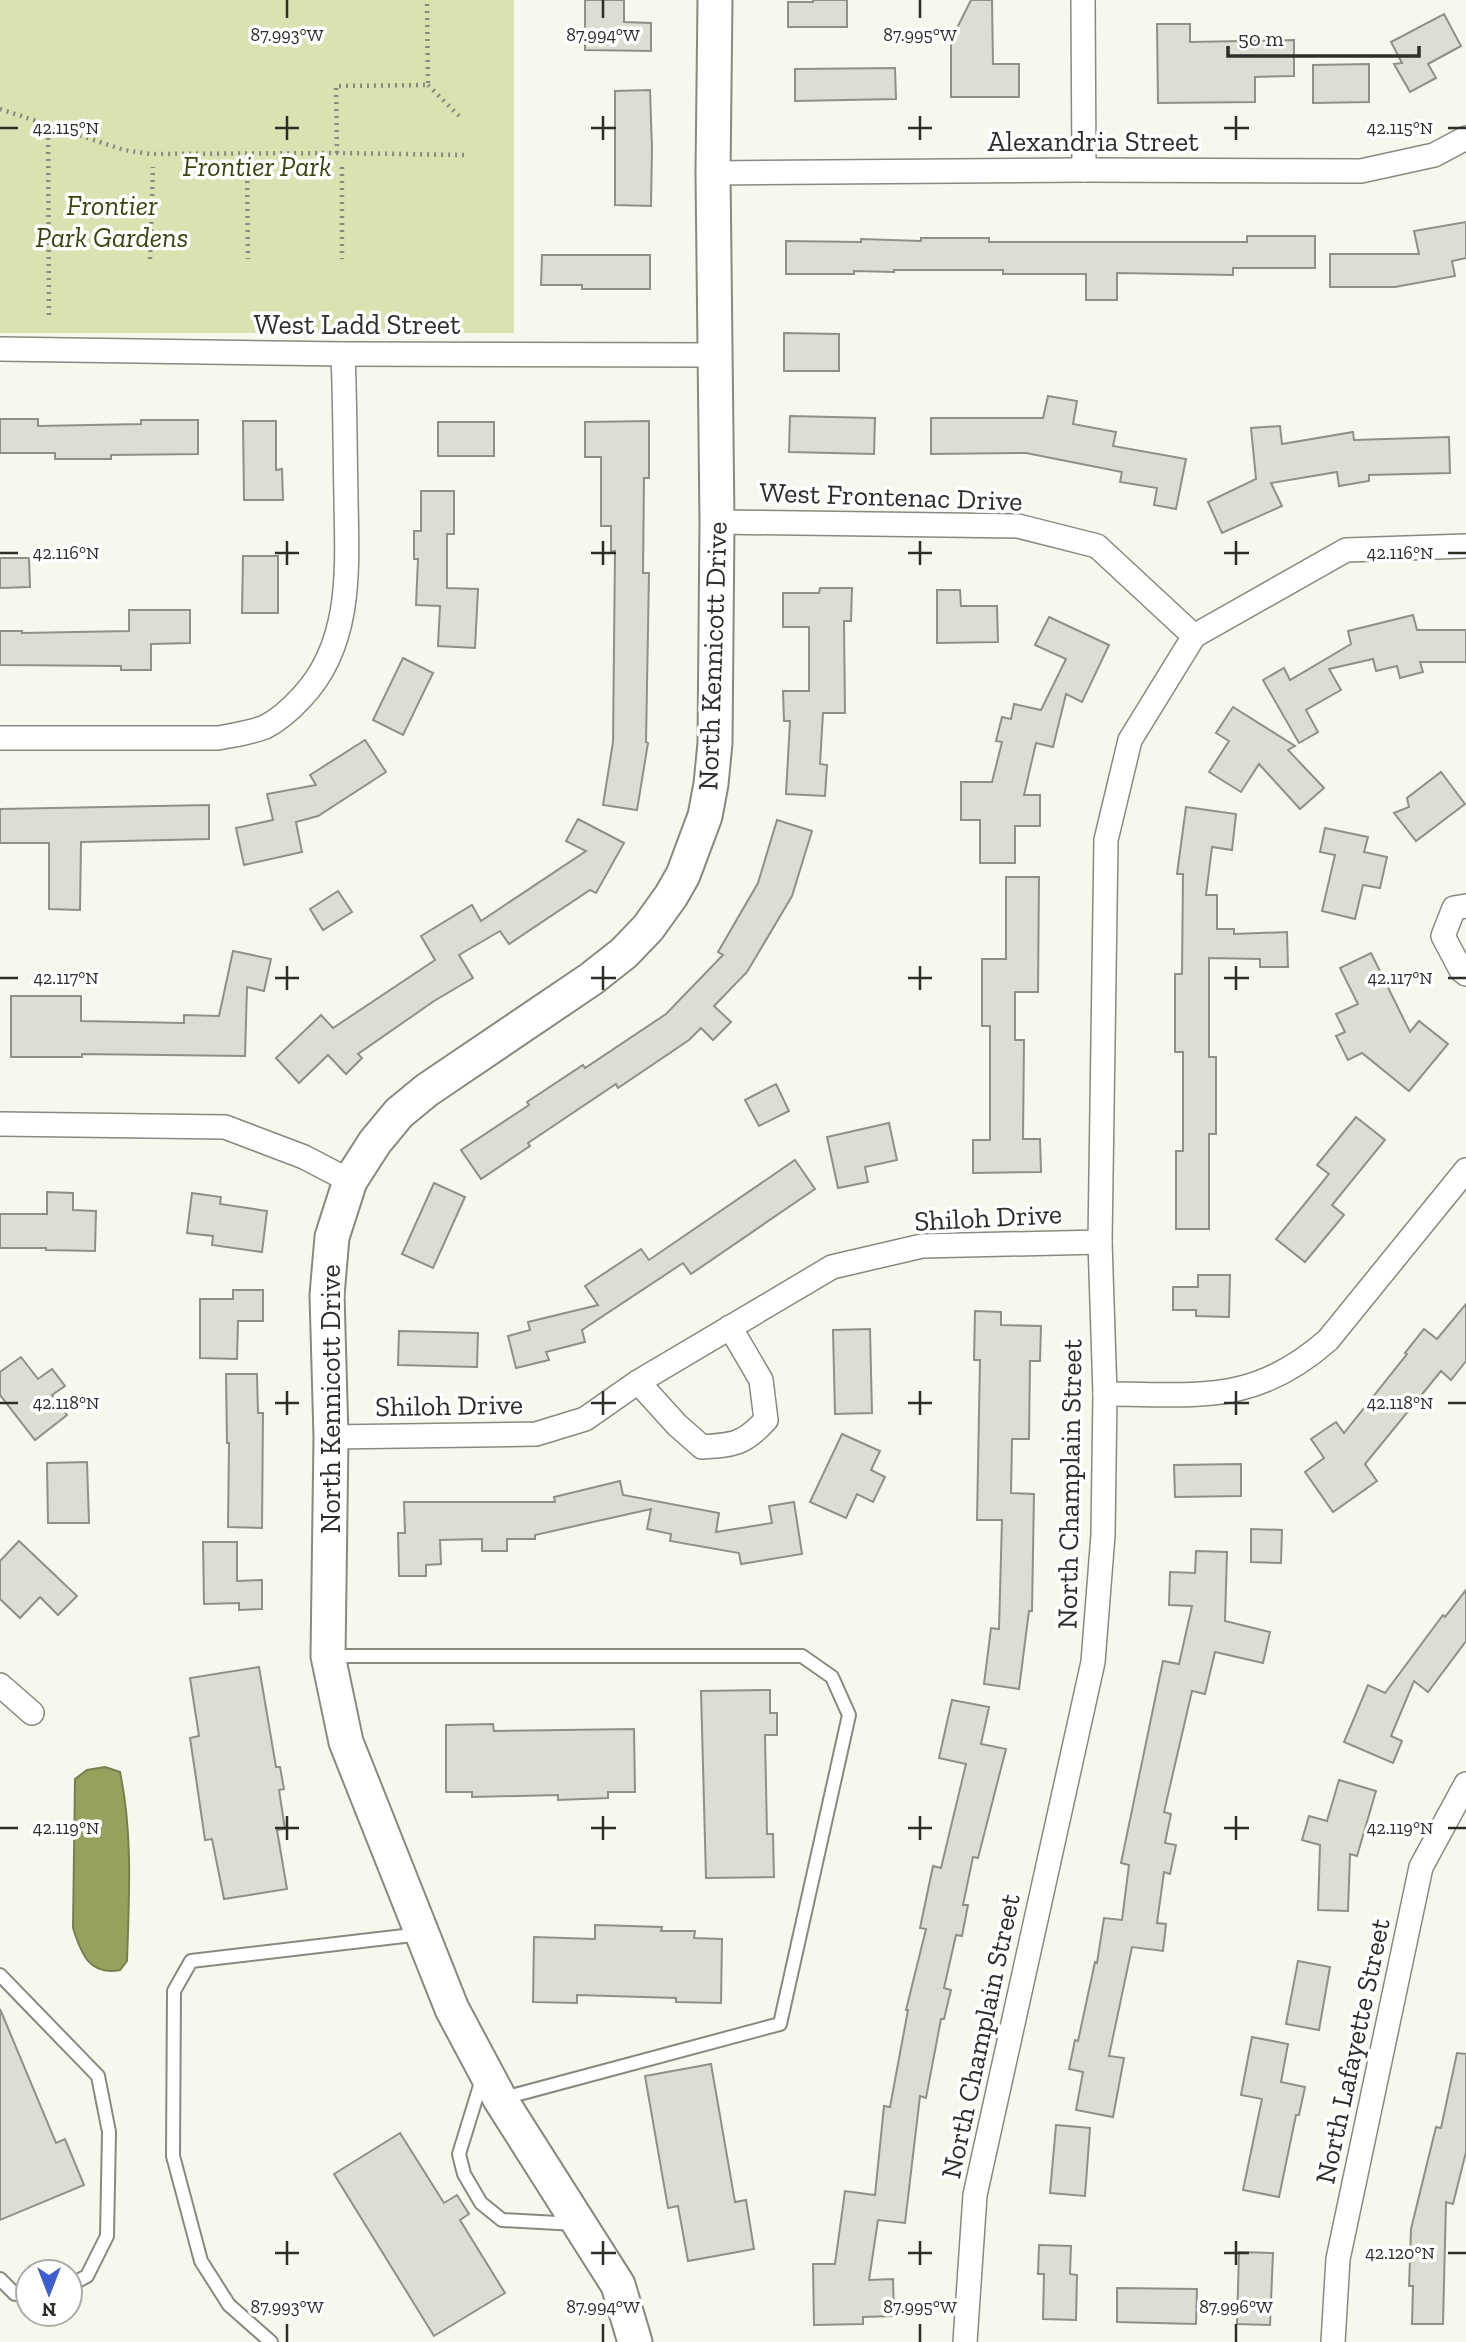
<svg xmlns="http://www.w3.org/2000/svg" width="1466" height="2342" font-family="'Zilla Slab',serif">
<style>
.green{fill:#d8e3b1}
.water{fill:#95a25d;stroke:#767f4d;stroke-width:2}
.building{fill:#dbded2;stroke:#8f9186;stroke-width:2}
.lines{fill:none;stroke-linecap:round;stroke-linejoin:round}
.lane-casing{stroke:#878a7f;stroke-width:16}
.street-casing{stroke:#878a7f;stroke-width:26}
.secondary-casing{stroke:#878a7f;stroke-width:37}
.path{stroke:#888a82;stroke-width:4.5;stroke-dasharray:2 5;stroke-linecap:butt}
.lane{stroke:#fff;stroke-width:12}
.street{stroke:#fff;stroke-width:23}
.secondary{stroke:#fff;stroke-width:33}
.ticks{fill:none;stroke:#2d2e29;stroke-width:2.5}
.labels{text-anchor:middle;stroke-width:7;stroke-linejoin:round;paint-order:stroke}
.street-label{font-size:28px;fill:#2d2e29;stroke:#fff}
.park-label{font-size:28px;font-style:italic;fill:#3b440f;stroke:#fff}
.ticks-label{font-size:18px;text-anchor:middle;fill:#2d2e29;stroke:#fff;stroke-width:7;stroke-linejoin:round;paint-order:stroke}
</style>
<rect width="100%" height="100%" fill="#f5f8ec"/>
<!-- green -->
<rect class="green" x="0" y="0" width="514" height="333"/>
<!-- water -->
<path class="water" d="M105 1767 120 1772C133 1834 129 1898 127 1961L120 1970C89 1976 81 1953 73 1928L75 1779 87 1770Z"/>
<!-- building -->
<g class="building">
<polygon points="585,0 624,0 624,22 651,23 651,51 585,50"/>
<polygon points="813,0 847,0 847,27 788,27 788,2 813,2"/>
<polygon points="971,0 992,0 993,64 1019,64 1019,97 951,97 951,40"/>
<polygon points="1444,14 1461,46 1428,64 1436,78 1410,92 1394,64 1402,63 1391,42"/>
<polygon points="1157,24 1190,24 1190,42 1294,40 1294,76 1255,77 1255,102 1158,103"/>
<polygon points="1369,64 1369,102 1313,103 1313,65"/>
<polygon points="895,68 896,99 795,101 795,69"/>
<polygon points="650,90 652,149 651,206 615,205 615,91"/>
<polygon points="1466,222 1466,258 1452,261 1455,276 1395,287 1330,287 1330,254 1419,254 1414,231"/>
<polygon points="1247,236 1315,236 1315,268 1233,268 1233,275 1117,273 1117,300 1086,300 1086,274 1003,274 1003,270 894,270 894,272 854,271 854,274 786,274 786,241 861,242 861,239 921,241 921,238 989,238 989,242 1247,242"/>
<polygon points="542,255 650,255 650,289 582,289 582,285 541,285"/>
<polygon points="784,333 839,334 839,371 784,371"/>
<polygon points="1048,396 1077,401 1073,424 1116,432 1113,446 1186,459 1176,509 1154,505 1157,488 1120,482 1122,472 1026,453 931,454 931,418 1043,418"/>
<polygon points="790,416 875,418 874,454 789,452"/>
<polygon points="0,419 38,419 38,426 141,424 141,420 198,420 198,454 111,455 111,459 55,459 55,453 0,453"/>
<polygon points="243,421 276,421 276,470 282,469 283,500 244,500"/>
<polygon points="649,421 649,478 644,478 643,573 649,573 646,742 648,743 637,810 603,805 613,742 615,551 611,551 611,526 601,526 601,457 585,457 585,422"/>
<rect x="438" y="422" width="56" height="34"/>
<polygon points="1280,426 1282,444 1353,432 1354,440 1449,437 1450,473 1369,475 1369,481 1339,486 1337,472 1271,483 1282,506 1222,533 1208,502 1256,479 1251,428"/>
<polygon points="421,491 454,491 454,534 447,534 447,588 478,589 475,648 438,646 440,606 416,605 418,559 414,559 414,531 421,531"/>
<polygon points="243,556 278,556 278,613 242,613"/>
<polygon points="0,558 29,558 30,587 0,588"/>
<polygon points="820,588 852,588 851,621 844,621 845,713 823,713 820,764 827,765 825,796 786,794 790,721 784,721 783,691 809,691 809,627 783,627 783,593 819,593"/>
<polygon points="937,590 960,590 961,606 997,606 998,642 937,643"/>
<polygon points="129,610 190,610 190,643 151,644 151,670 121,670 121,666 0,665 0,631 22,631 22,633 129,631"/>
<polygon points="1413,615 1417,630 1466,630 1466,662 1420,662 1423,672 1400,678 1397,666 1376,671 1373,659 1329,669 1341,690 1306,710 1318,732 1299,743 1263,680 1284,668 1290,680 1351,644 1348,631"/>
<polygon points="1049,617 1109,645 1082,702 1066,694 1053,747 1036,743 1024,795 1040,795 1040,826 1015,826 1015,863 980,863 980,820 961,820 961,782 992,782 1002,742 996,741 1002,717 1011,719 1014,704 1041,710 1066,659 1035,645"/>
<polygon points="403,658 433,673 403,735 373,720"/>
<polygon points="1233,707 1295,746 1288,750 1324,788 1300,809 1259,764 1241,792 1209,772 1229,741 1216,733"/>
<polygon points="365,740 386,772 318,816 296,822 302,852 244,865 236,828 273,820 267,794 316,785 310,775"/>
<polygon points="1441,772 1465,804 1416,841 1394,813 1409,807 1407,798"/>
<polygon points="209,805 209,839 81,842 80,910 49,909 49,843 0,843 0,809"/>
<polygon points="1186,807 1236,814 1232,850 1212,847 1206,895 1217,895 1217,929 1234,929 1234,934 1287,932 1288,967 1260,967 1260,959 1209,958 1209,1057 1216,1057 1216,1134 1209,1134 1209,1229 1176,1229 1176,1151 1183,1151 1183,1052 1175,1052 1175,974 1182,974 1183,874 1177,874"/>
<polygon points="578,819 624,843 596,893 590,890 509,944 500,931 459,955 473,978 434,1001 358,1054 362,1058 346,1074 328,1055 299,1083 276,1058 321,1015 333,1028 435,960 421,936 472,905 481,921 586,851 566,841"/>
<polygon points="777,820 812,831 792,896 747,972 714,1006 731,1022 713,1040 701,1028 689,1040 618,1088 616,1084 528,1143 530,1146 481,1179 461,1150 529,1105 527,1102 583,1065 585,1068 666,1014 723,955 718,952 758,883"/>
<polygon points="1325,828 1368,837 1364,852 1387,857 1380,888 1363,885 1355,919 1322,911 1335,855 1320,852"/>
<polygon points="1006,877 1039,877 1038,992 1015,992 1015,1040 1024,1040 1023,1139 1040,1139 1041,1172 973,1173 973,1140 990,1140 990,1026 982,1026 982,959 1006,959"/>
<polygon points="338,891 352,912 323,930 310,909"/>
<polygon points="233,951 271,959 264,991 247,987 245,1056 82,1054 82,1057 11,1057 11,996 81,996 81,1021 184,1023 184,1015 219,1016"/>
<polygon points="1371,953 1410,1032 1419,1021 1448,1044 1409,1091 1362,1053 1348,1060 1336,1036 1345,1032 1336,1014 1358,1004 1340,968"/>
<polygon points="776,1084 789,1111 759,1126 745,1100"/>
<polygon points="1356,1117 1385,1140 1332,1205 1344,1215 1305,1262 1276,1239 1329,1174 1317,1165"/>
<polygon points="889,1123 897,1160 865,1167 868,1182 838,1188 827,1137"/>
<polygon points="795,1160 815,1189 691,1274 683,1263 582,1330 585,1342 546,1352 549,1360 516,1368 508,1336 530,1330 528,1322 598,1305 585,1286 641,1249 649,1260"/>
<polygon points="434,1183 465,1197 433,1268 402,1254"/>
<polygon points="47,1192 73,1193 73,1210 96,1211 95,1251 46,1250 46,1248 0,1248 0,1214 47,1214"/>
<polygon points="192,1193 221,1197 220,1204 267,1211 262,1252 212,1245 213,1236 187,1233"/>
<polygon points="1198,1275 1230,1275 1229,1317 1196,1316 1196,1310 1173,1310 1173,1287 1198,1287"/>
<polygon points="233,1290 263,1290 263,1321 238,1321 237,1359 200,1358 200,1299 233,1299"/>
<polygon points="1466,1304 1466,1361 1451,1380 1441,1371 1365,1464 1377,1481 1333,1512 1305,1472 1324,1458 1311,1439 1336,1422 1344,1433 1407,1354 1405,1353 1424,1329 1437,1339"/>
<polygon points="975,1311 1001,1312 1001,1325 1041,1326 1040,1361 1030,1361 1029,1439 1012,1439 1011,1493 1034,1494 1032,1611 1029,1611 1019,1689 984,1684 991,1628 999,1629 1002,1520 977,1520 980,1360 974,1360"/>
<polygon points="870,1329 872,1413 835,1414 833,1330"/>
<polygon points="399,1331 478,1333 477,1367 398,1365"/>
<polygon points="21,1357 38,1379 52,1369 65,1386 52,1395 67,1415 35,1440 0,1395 0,1372"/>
<polygon points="226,1374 257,1374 258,1413 263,1413 262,1528 228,1527 229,1443 227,1443"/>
<polygon points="842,1434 880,1451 871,1470 885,1477 873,1502 857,1494 846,1518 810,1502"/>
<polygon points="87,1462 89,1523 48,1523 47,1463"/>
<polygon points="1241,1464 1241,1496 1175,1497 1174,1465"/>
<polygon points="620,1481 623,1495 719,1513 716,1532 772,1523 769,1506 794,1502 802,1554 741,1564 739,1553 670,1541 671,1534 647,1529 651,1509 535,1535 535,1539 507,1539 507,1551 482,1551 482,1539 440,1540 441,1564 426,1565 426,1576 399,1576 398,1533 405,1533 404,1502 555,1502 554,1497"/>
<polygon points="1251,1529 1282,1530 1281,1563 1251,1562"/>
<polygon points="19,1541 77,1596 58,1615 40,1597 20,1618 0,1599 0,1561"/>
<polygon points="203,1542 237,1542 237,1581 262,1580 262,1609 239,1610 239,1603 204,1604"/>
<polygon points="1196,1551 1227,1552 1225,1621 1270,1632 1263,1663 1215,1652 1205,1694 1192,1691 1164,1812 1171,1814 1165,1843 1176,1845 1170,1874 1164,1872 1157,1923 1166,1924 1163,1951 1132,1947 1109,2056 1124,2058 1113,2117 1076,2110 1083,2072 1069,2069 1075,2040 1078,2041 1095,1962 1097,1963 1104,1918 1122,1920 1129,1865 1121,1863 1163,1661 1179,1664 1192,1606 1169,1605 1170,1572 1195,1573"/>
<polygon points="1466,1590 1466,1641 1428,1692 1414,1681 1391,1736 1402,1741 1393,1763 1344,1742 1368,1685 1385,1693 1443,1615 1445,1617"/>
<polygon points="259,1667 276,1767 280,1767 284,1789 279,1790 285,1829 277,1830 287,1889 224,1899 212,1839 205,1840 196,1778 190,1738 199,1736 190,1678"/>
<polygon points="770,1690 770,1713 777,1713 777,1735 765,1735 767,1834 773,1834 774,1877 706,1878 701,1691"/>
<polygon points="952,1700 989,1707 981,1744 1006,1749 978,1858 973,1857 963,1905 968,1905 962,1936 956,1935 944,1988 951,1990 944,2019 941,2019 926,2098 920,2096 905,2223 878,2220 869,2280 893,2279 894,2316 863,2317 863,2324 814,2325 813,2264 835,2264 845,2191 875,2195 884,2106 890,2107 908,2010 906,2010 926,1929 920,1928 933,1866 941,1868 966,1764 939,1758"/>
<polygon points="493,1724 494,1731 634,1729 635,1792 608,1792 608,1798 558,1800 558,1795 472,1797 472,1792 446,1792 446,1725"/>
<polygon points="1339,1780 1376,1791 1357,1856 1350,1854 1348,1911 1318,1910 1320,1845 1302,1840 1309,1816 1327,1821"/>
<polygon points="595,1925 662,1927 661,1931 695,1931 694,1938 722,1939 721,2003 676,2002 676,1998 577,1995 577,2003 533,2002 534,1937 595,1939"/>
<polygon points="1298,1961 1330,1967 1319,2030 1286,2024"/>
<polygon points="0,2009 56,2143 65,2139 84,2185 0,2220"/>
<polygon points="1252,2037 1288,2044 1281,2082 1305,2087 1299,2115 1296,2115 1279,2197 1243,2190 1262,2099 1241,2095"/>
<polygon points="1457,2053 1466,2054 1466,2152 1453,2204 1446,2202 1443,2324 1412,2324 1413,2286 1409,2286 1411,2229 1436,2127 1441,2128"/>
<polygon points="711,2064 735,2202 746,2200 754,2249 688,2261 678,2206 668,2208 645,2076"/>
<polygon points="1056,2125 1090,2128 1085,2196 1050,2193"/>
<polygon points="400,2133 444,2203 457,2195 469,2214 460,2220 505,2293 434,2336 334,2174"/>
<polygon points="1039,2245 1071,2246 1070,2274 1077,2275 1076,2320 1043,2319 1044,2274 1038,2274"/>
<polygon points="1239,2252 1273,2253 1270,2325 1237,2324"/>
<polygon points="1117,2288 1197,2289 1196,2324 1117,2322"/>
</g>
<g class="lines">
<defs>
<g id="lane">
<polyline points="329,1656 802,1656 832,1677 849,1715 780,2024 500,2099"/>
<polyline points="0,1975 98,2076 109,2132 107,2236 87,2276 70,2285"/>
<polyline points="482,2079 459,2154 464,2174 481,2203 502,2220 576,2224"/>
<polyline points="0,2279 15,2294 28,2294"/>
<polyline points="271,2342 229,2305 201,2261 173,2156 174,1991 191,1961 421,1934"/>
</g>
<g id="street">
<polyline points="1083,0 1084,170"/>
<polyline points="713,173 1084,170 1361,171 1434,155 1466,138"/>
<polyline points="0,349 343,354 714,355"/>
<polyline points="717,522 1018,526 1097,546 1194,636"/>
<path d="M0 738H218C233 735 250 733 265 727 279 720 292 708 302 697 353 643 347 567 346 499 345 451 345 402 343 354"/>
<polyline points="1466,906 1454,908 1443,936 1461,970 1466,974"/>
<polyline points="0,1124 225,1127 304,1157 350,1181"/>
<path d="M638 1382 677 1425 702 1447C734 1445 744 1444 766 1420L761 1380 730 1327"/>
<path d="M1105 1394C1197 1394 1253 1406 1328 1340L1466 1170"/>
<polyline points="331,1437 536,1434 585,1419 638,1382 832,1267 922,1246 1100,1242"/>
<polyline points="0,1685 32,1713"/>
<polyline points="965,2342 975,2195 1093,1662 1103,1535 1105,1394 1100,1242 1106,840 1130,740 1194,636 1346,550 1466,546"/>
<polyline points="1333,2342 1338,2259 1421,1867 1466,1784"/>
</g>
<polyline id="secondary" points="635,2342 618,2285 500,2099 452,2009 346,1742 328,1656 331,1437 327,1295 332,1237 350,1181 375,1142 399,1113 427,1090 591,979 624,953 648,928 671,896 683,875 705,816 711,784 715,743 717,522 713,173 715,0"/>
</defs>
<!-- lane casing -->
<use href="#lane" class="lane-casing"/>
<!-- street casing -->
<use href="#street" class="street-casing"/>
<!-- secondary casing -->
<use href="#secondary" class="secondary-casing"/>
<!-- path -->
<g class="path">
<polyline points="428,85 459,116"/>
<polyline points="0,109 124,150 151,154 337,153 464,155"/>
<polyline points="48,124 49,317"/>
<polyline points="337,153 336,86 428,85 427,0"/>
<polyline points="247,167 248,259"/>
<polyline points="342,167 342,259"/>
<polyline points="150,259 153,167"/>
</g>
<!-- lane -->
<use href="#lane" class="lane"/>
<!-- street -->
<use href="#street" class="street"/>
<!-- secondary -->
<use href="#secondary" class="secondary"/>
</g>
<!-- ticks -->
<path class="ticks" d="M287 0V18M603 0V18M920 0V18M287 116V140M603 116V140M920 116V140M1236 116V140M0 128H18M275 128H299M591 128H616M908 128H932M1224 128H1249M1448 128H1466M287 541V565M603 541V565M920 541V565M1236 541V565M0 553H18M275 553H299M591 553H616M908 553H932M1224 553H1249M1448 553H1466M287 966V990M603 966V990M920 966V990M1236 966V990M0 978H18M275 978H299M591 978H616M908 978H932M1224 978H1249M1448 978H1466M287 1391V1415M603 1391V1415M920 1391V1415M1236 1391V1415M0 1403H18M275 1403H299M591 1403H616M908 1403H932M1224 1403H1249M1448 1403H1466M287 1816V1840M603 1816V1840M920 1816V1840M1236 1816V1840M0 1828H18M275 1828H299M591 1828H616M908 1828H932M1224 1828H1249M1448 1828H1466M287 2241V2265M603 2241V2265M920 2241V2265M1236 2241V2265M275 2253H299M591 2253H616M908 2253H932M1224 2253H1249M1448 2253H1466M287 2324V2342M603 2324V2342M920 2324V2342M1236 2324V2342"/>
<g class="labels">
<!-- street labels -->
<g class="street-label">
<text x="1093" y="151">Alexandria Street</text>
<text x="357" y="334">West Ladd Street</text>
<text transform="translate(891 496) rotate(2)" y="10">West Frontenac Drive</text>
<text transform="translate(712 656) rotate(-88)" y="10">North Kennicott Drive</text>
<text transform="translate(988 1217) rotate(-3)" y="10">Shiloh Drive</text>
<text transform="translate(330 1399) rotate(-90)" y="10">North Kennicott Drive</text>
<text transform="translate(449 1405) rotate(-1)" y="10">Shiloh Drive</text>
<text transform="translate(1069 1484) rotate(-89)" y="10">North Champlain Street</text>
<text transform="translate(980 2036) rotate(-78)" y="10">North Champlain Street</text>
<text transform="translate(1352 2051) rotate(-78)" y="10">North Lafayette Street</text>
</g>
<!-- park labels -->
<g class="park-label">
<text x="257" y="176">Frontier Park</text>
<text x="112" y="215">Frontier<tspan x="112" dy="32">Park Gardens</tspan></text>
</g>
</g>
<g class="ticks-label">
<text x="287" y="41">87.993°W</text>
<text x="603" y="41">87.994°W</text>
<text x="920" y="41">87.995°W</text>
<text x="1400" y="134">42.115°N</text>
<text x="66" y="134">42.115°N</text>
<text x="1400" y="559">42.116°N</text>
<text x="66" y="559">42.116°N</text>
<text x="1400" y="984">42.117°N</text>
<text x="66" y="984">42.117°N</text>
<text x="66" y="1409">42.118°N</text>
<text x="1400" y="1409">42.118°N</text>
<text x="66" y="1834">42.119°N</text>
<text x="1400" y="1834">42.119°N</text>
<text x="1400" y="2259">42.120°N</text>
<text x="287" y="2313">87.993°W</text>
<text x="603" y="2313">87.994°W</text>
<text x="920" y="2313">87.995°W</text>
<text x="1236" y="2313">87.996°W</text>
</g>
<!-- north arrow -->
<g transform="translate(49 2293) rotate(180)"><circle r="33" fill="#ffffff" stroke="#ababa9" stroke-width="2"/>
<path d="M0-5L12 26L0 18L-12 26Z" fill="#3e5dcf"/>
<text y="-10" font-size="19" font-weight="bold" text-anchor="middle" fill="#2d2e29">N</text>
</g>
<!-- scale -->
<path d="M1228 46v10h191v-10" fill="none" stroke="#2d2e29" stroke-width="3.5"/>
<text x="1238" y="46" font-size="21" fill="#2d2e29" stroke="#ffffff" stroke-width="5" paint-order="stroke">50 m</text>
</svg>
